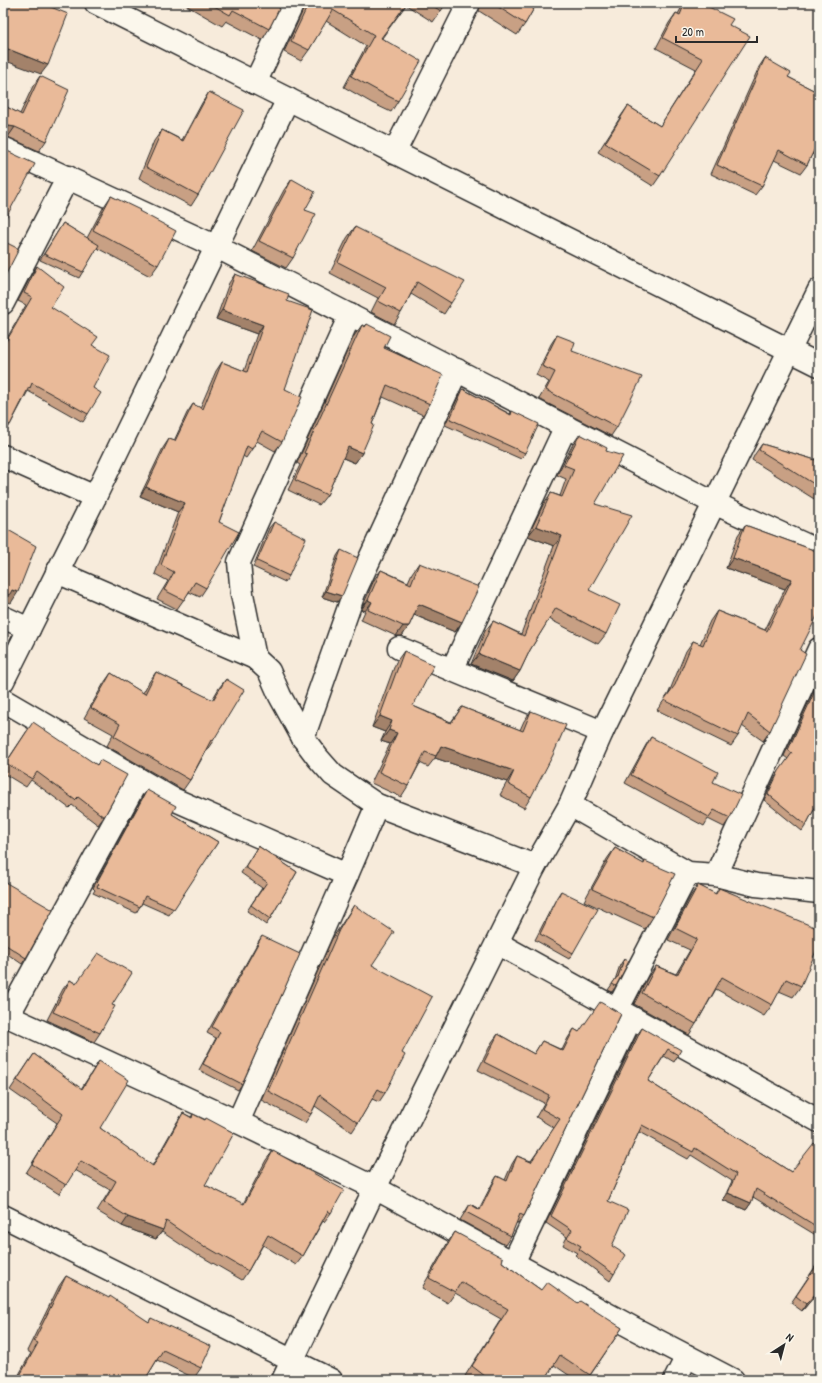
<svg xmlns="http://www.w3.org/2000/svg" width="822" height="1383" font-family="'Patrick Hand',sans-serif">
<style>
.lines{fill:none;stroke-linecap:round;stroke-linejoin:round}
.minor-casing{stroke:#2b2b2b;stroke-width:25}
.tertiary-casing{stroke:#2b2b2b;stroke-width:25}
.minor{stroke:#fbf7ec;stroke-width:22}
.tertiary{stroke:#fbf7ec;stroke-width:22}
.wall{fill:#c8a084;stroke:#2b2b2b}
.shaded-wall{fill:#a3826b;stroke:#2b2b2b}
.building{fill:#e9ba99;stroke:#2b2b2b}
</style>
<rect width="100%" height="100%" fill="#f7ebdb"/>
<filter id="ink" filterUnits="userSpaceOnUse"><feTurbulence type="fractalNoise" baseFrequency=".025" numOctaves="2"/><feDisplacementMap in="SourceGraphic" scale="8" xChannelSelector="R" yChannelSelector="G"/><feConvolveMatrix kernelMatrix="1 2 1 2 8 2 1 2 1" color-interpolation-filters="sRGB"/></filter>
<g filter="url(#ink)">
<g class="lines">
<defs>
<g id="minor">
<polyline points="96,3 819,365"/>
<polyline points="255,83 293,3"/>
<polyline points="3,148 217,247 714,503 819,551"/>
<polyline points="394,153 469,3"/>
<polyline points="3,303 68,177"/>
<polyline points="3,456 95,497"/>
<polyline points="57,572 255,658 269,671 280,696 303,738 318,758 333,775 377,805 535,866"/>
<polyline points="3,617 29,629"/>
<polyline points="399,648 602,732"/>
<polyline points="255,658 242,594 239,562 350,315"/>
<polyline points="452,670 566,426"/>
<polyline points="3,681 95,497 288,99"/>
<polyline points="3,700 171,798 347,875"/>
<polyline points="303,738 354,593 457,370"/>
<polyline points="570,805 688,873 716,875 756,885 819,892"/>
<polyline points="716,875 819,649"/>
<polyline points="497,943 819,1121"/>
<polyline points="617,1010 688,873"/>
<polyline points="3,1014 238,1122 375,1188 633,1328 733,1380"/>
<polyline points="8,1016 138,779"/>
<polyline points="238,1122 347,875 377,805"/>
<polyline points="513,1263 631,1018"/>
<polyline points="283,1380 375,1188 535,866 570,805 602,732 819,290"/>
<polyline points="675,1380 687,1356"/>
</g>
<polyline id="tertiary" points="3,1216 331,1380"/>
</defs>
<!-- minor casing -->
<use href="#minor" class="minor-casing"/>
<!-- tertiary casing -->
<use href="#tertiary" class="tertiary-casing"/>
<!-- minor -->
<use href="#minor" class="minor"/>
<!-- tertiary -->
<use href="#tertiary" class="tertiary"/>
</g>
<!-- wall -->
<g class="wall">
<polygon points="182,3 282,3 269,29 262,40 226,21 222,26"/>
<polygon points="305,3 446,3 433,22 406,5 382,38 398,101 391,112 372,103 344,87 366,46 326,21 309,50 301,61 284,52 304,8"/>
<polygon points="481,3 537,3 525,24 517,35 479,11"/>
<polygon points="684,3 701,3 729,25 660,176 653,186 598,152 621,116 628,106 660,126 696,69 656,48 669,23 676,13 678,14"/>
<polygon points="765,58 788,77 819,93 819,158 812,154 807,165 801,173 774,160 762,186 755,195 711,174 759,67"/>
<polygon points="40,76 46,141 39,151 8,137 3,136 3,105 20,114 33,86"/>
<polygon points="209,92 198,195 191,206 139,178 154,141 162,130 182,140 202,103"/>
<polygon points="292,179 305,210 293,258 286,268 252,251 284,190"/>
<polygon points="111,196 139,211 158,265 150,276 97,248 79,278 40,260 63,223 87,238 103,208"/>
<polygon points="355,227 451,303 444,314 411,294 401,313 394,324 371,312 378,298 330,273 347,238"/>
<polygon points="37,266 51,307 92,345 93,388 88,414 83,422 28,391 10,425 5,433 3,432 3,345 26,305 18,301 32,274"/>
<polygon points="235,274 287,301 285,389 282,442 275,451 257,441 252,449 246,458 243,456 219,522 206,588 200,597 189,592 177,609 157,599 168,581 155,574 178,512 140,496 163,448 169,439 174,441 187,413 193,404 200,408 216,371 222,362 244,371 257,334 216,319 229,283"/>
<polygon points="367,324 384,348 430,404 423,415 383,397 372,424 362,453 355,463 343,458 327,495 319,505 288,490 300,465 297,463 354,336 362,325 365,326"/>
<polygon points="557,335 572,351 617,427 611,436 539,399 549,382 536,375 551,344"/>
<polygon points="463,389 510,414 512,411 525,453 521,459 445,425 459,395"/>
<polygon points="580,434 606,451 595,504 589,590 606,634 598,644 549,619 530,650 520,671 513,681 471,664 485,631 493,621 521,634 554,546 528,536 544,503 551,493 560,496 566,479 557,475 573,444"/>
<polygon points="762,444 819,461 819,502 752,460 755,454"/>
<polygon points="274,522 289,576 285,582 253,567 269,528"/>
<polygon points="745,525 819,552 800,650 770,731 763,741 742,726 738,736 731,746 657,710 668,695 686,651 693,641 700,644 710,621 717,611 765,630 785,589 726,568 738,535"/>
<polygon points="341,550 337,602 322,597 337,556"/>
<polygon points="419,563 462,622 455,632 414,615 409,626 402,636 396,636 361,620 365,611 361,610 374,580 381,570 408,582 412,573"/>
<polygon points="404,651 413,706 451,722 462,707 520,730 524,721 531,711 531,797 524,808 500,795 507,782 435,758 428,767 420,763 408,786 401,797 371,783 390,744 381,741 385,732 372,727 396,662"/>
<polygon points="156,672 212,700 219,688 226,679 213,741 206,751 190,780 183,790 107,746 113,734 84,718 104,683 111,673 143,693 149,682"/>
<polygon points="819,679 819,806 817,804 806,825 802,831 764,800 775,777 788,759 784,756"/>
<polygon points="27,731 97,765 100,760 104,817 98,825 72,805 69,808 31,780 26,787 3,773 3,767"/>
<polygon points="651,737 713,782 730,818 724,827 708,819 704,826 625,783 646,745"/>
<polygon points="147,790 172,814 218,842 169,915 142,903 136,913 93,893 95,890 93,888 143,796"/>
<polygon points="258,846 297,872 270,919 266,925 247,911 262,888 241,873"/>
<polygon points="615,848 643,864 645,861 653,917 645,929 584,901 607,859"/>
<polygon points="3,881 26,958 22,964 3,951"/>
<polygon points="698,885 715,894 719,888 801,986 793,997 779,991 772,1005 764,1016 716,989 696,1024 689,1035 634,1004 648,977 656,966 676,974 690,950 668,940 690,897"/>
<polygon points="561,891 573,953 569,959 535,940 557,897"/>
<polygon points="354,905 372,965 402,1053 385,1093 379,1102 372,1099 358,1123 352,1132 315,1106 311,1114 305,1123 261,1100 332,939"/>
<polygon points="262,936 242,1084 238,1090 199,1070 216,1038 207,1033 258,942"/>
<polygon points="624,959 616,986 612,992 608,990 615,980 620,965"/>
<polygon points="70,980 112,1005 100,1033 94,1042 47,1020 63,989"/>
<polygon points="621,1014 524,1216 518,1224 516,1223 511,1236 505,1245 460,1220 470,1204 479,1209 492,1184 497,1176 505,1180 512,1164 517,1156 531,1161 554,1128 536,1117 544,1103 478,1070 492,1042 498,1034 534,1054 542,1041 562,1050 568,1038 574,1029 579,1032"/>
<polygon points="642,1028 678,1055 674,1062 664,1056 648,1081 791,1172 819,1147 819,1237 753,1197 751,1203 746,1210 723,1200 732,1181 691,1155 688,1159 639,1132 608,1201 614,1274 610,1281 575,1255 577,1253 563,1245 567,1237 546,1223 637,1035"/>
<polygon points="34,1054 81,1089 99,1061 100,1128 152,1166 177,1122 183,1113 191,1117 193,1114 205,1185 243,1204 266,1160 273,1151 331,1213 324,1222 323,1221 303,1256 296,1265 263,1245 248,1271 242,1280 199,1255 198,1256 162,1232 156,1239 122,1226 97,1211 110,1190 75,1170 59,1194 26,1173 57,1123 10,1090"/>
<polygon points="455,1232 502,1262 541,1290 578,1304 622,1328 587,1380 576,1380 554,1365 545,1380 470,1380 465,1376 501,1319 455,1293 448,1303 422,1288 448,1242"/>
<polygon points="819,1261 819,1291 802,1311 791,1303"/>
<polygon points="66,1276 149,1322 151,1318 201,1368 194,1378 157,1360 145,1380 16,1380 31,1353 27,1351 59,1286"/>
</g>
<!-- shaded-wall -->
<g class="shaded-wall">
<polygon points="3,47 48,65 41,74 3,60"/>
<polygon points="9,126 15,127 8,137 3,136 3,128"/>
<polygon points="222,310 263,325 257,334 216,319"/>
<polygon points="348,447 362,453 355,463 341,457"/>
<polygon points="146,487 185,503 178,512 140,496"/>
<polygon points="536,526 562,536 554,546 528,536"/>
<polygon points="733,558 792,579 785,589 726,568"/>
<polygon points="12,590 18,592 11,603 5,601 3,604 3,597"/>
<polygon points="326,591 342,596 337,602 322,597"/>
<polygon points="368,600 372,602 365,611 361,610"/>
<polygon points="419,604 462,622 455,632 412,614"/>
<polygon points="403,626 409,626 402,636 396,636"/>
<polygon points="479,654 520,671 513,681 471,664"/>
<polygon points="380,716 392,721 385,732 372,727"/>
<polygon points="389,730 397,733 390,744 381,741"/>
<polygon points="441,746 514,771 507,782 435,758"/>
<polygon points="728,1193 751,1203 746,1210 723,1200"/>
<polygon points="128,1217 163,1230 156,1239 122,1226"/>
<polygon points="819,1290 819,1291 802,1311 806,1304"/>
</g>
<!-- building -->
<g class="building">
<polygon points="3,3 41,3 68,14 48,65 3,47"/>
<polygon points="209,3 282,3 269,29 233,10 230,15"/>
<polygon points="309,3 407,3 381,38 421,61 398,101 380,92 351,76 374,35 333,10 309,50 291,41"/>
<polygon points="428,3 446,3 441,11"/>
<polygon points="492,3 537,3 525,24"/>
<polygon points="685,3 701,3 733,19 729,25 750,36 660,176 605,143 628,106 660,126 703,59 663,38 676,13 680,15"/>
<polygon points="765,58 791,73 788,77 819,93 819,145 817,144 807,165 779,150 762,186 717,165"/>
<polygon points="40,76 69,90 46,141 15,127 9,126 3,128 3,105 22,115"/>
<polygon points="209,92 244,110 198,195 146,167 162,130 183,141"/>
<polygon points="3,149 35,164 3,223"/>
<polygon points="292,179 315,192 305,210 316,214 293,258 259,241"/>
<polygon points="111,196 140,210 139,211 176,231 158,265 93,230"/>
<polygon points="63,223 99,245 83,272 44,254"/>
<polygon points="355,227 465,282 451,303 417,282 401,313 378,301 386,287 338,262"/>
<polygon points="3,241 19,249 4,278 3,278"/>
<polygon points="37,266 64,287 51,307 98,337 92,345 110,355 93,388 101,393 88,414 32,383 30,388 29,387 10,425 3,421 3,345 4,345 32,297 24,293"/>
<polygon points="235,274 289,294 287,301 313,310 285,389 302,397 282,442 262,431 252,449 247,446 219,522 239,532 206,588 195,582 184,600 164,590 174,572 161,565 185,503 146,487 169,439 175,441 193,404 203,409 222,362 247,372 263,325 222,310"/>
<polygon points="367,324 390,336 384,348 443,375 430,404 387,385 372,424 374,425 362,453 348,447 327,495 295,480 307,454 304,453 362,325 365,327"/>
<polygon points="557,335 575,342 572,351 642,377 617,427 546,390 555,372 542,366"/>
<polygon points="463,389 511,415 512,411 539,424 525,453 450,419"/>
<polygon points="580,434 607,448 606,451 623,456 595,504 632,515 589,590 620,605 606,634 556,608 530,650 520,671 479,654 493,621 524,636 562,536 536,526 551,493 562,497 574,469 564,465"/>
<polygon points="762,444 819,461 819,487 759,450"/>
<polygon points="274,522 306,538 289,576 257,561"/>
<polygon points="745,525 819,552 819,612 800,650 806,654 770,731 748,714 738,736 664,700 675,685 693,641 703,645 717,611 767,631 792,579 733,558"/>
<polygon points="3,527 36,546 18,592 12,590 10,594 3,597"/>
<polygon points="341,550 358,558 342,596 326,591"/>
<polygon points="419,563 479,587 462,622 419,604 409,626 403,626 368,610 372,602 368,600 381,570 411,584"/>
<polygon points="404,651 434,665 413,706 451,723 462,707 523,731 531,711 566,725 553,755 531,797 508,784 514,771 441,746 436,756 425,752 408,786 379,772 397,733 389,730 392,721 380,716"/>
<polygon points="156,672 213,700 226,679 244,690 213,741 211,740 190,780 114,736 120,724 91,708 111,673 145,694"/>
<polygon points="819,682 819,800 806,825 768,794 779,771 792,753 788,750"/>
<polygon points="33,722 97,765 100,760 127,775 104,817 78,797 75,800 37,772 32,779 6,763"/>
<polygon points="651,737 718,772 713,782 741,795 730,818 714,810 709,817 631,775"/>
<polygon points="147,790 176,806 172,814 218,842 174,909 145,896 140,907 97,887 99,884 97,882"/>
<polygon points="258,846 297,872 270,919 251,905 267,882 245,867"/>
<polygon points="615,848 644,864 645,861 675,874 653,917 592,889"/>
<polygon points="3,881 53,910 26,958 3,943"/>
<polygon points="698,885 716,894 719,888 819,929 819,944 801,986 786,979 772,1005 722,977 696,1024 642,993 656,966 677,975 697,939 675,928"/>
<polygon points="561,891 598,909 573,953 540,934"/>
<polygon points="354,905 394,932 372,965 432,997 402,1053 405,1055 385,1093 378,1089 358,1123 320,1095 311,1114 268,1091 339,930"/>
<polygon points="262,936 300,954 242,1084 203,1064 220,1032 212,1027"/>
<polygon points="98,953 132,973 112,1005 115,1006 100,1033 53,1012 70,980 76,984"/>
<polygon points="624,959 629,961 616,986 612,984 617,977 618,977"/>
<polygon points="600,1002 621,1014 524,1216 520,1214 511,1236 466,1212 470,1204 480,1210 497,1176 507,1181 517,1156 531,1162 560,1119 542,1109 549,1095 484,1062 498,1034 534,1054 542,1041 563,1051 574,1029 579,1032"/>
<polygon points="642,1028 681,1050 678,1055 668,1049 648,1081 791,1172 814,1143 819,1147 819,1228 756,1189 751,1203 728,1193 736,1174 695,1148 693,1152 642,1125 608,1201 628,1210 612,1246 626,1255 614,1274 579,1249 581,1246 567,1238 572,1230 551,1216"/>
<polygon points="34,1054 82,1089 99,1061 129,1080 100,1128 153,1166 183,1113 192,1118 193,1114 205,1120 206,1118 234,1133 205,1185 244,1204 273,1151 344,1190 331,1213 328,1211 303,1256 268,1235 248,1271 205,1246 204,1247 166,1221 163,1230 128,1217 104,1202 116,1181 81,1161 66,1185 32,1164 63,1114 17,1080"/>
<polygon points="455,1232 503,1258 502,1262 541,1290 547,1282 578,1304 580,1301 622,1328 590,1375 560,1355 545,1380 490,1380 472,1366 508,1309 461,1282 455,1292 429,1278"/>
<polygon points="819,1262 819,1290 806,1304 796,1296"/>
<polygon points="66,1276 109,1298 110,1296 149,1322 151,1318 211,1346 201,1368 163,1350 146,1378 141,1376 140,1380 20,1380 18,1379 38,1343 34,1341"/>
</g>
</g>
<!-- margin -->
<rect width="822" height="1383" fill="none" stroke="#fbf7ec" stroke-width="16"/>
<rect x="8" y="8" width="806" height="1367" fill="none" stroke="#2b2b2b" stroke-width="1.5" filter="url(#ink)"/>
<!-- north arrow -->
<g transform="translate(784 1345) rotate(36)" stroke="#fbf7ec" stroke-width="3" paint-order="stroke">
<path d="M0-3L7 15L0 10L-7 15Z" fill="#2b2b2b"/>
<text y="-6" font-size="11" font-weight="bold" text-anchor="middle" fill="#2b2b2b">N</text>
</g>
<!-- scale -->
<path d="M676 36v6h81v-6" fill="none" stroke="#2b2b2b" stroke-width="2"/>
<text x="682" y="36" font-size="12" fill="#2b2b2b" stroke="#fbf7ec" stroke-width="3" paint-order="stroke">20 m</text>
</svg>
